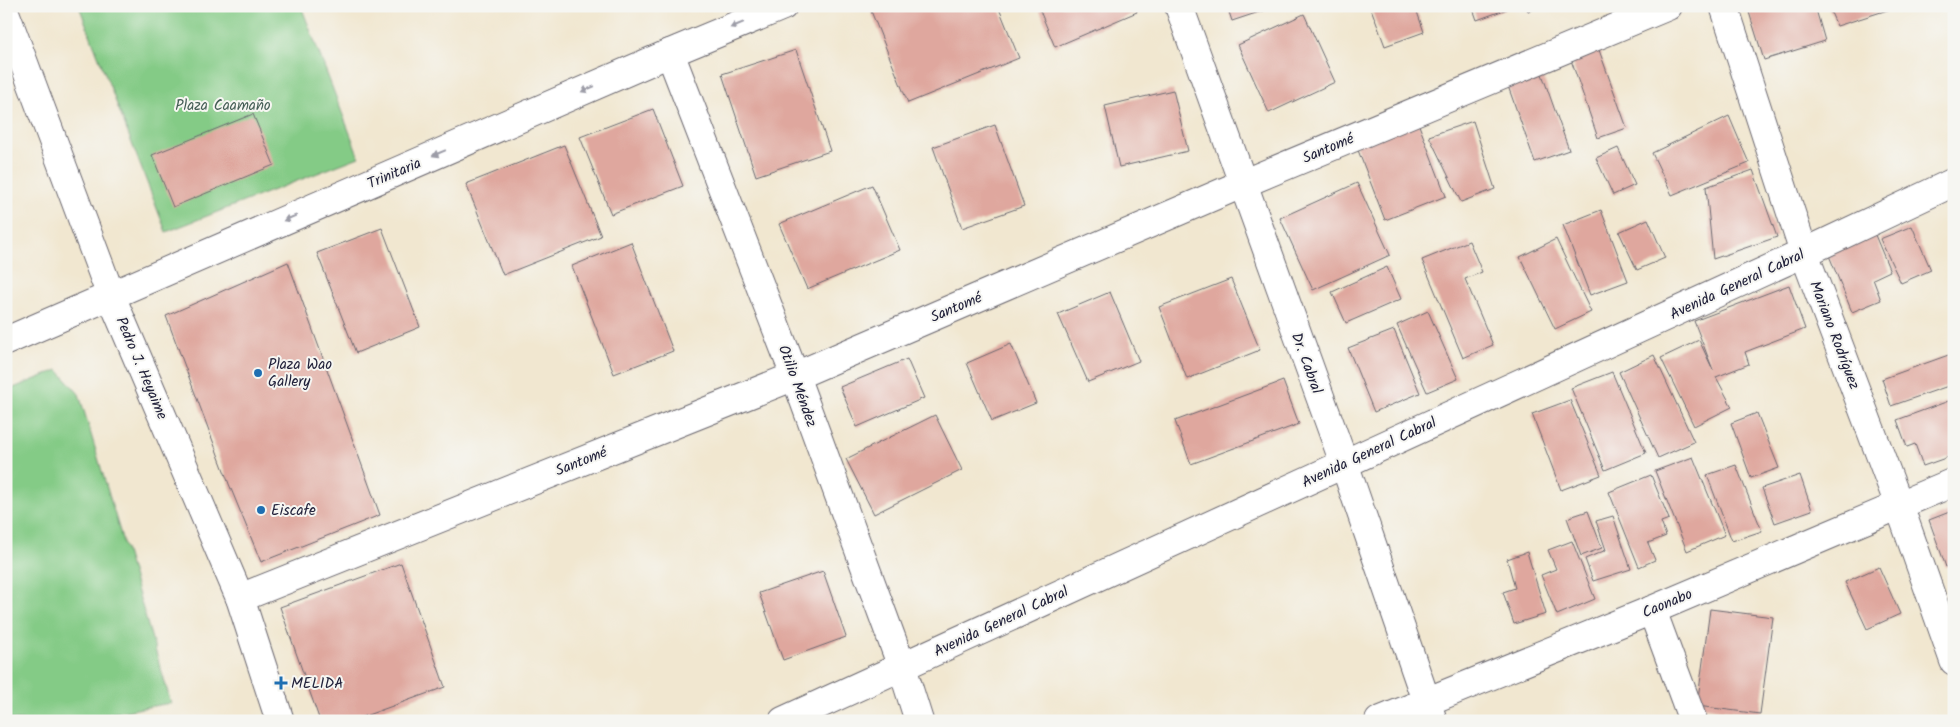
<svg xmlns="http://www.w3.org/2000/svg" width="1960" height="727" font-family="Kalam,sans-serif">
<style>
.green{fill:#84cb86;stroke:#537660}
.building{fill:#dfa79e}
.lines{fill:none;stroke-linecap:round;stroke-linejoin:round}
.minor-casing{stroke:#6a676f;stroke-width:30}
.tertiary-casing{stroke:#6a676f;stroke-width:30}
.minor{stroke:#fff;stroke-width:28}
.tertiary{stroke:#fff;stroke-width:28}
.oneway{fill:#9c9ca7}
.poi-dot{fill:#1f6fb2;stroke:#f6f6f2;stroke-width:2}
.labels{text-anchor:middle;stroke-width:4;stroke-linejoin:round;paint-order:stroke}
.park-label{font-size:15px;fill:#445d55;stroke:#f6f6f2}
.street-label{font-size:15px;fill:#22223b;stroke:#f6f6f2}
.poi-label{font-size:15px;fill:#22223b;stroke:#f6f6f2;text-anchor:start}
</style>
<rect width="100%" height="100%" fill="#f6f6f2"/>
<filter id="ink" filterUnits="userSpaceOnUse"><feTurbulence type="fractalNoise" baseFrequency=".02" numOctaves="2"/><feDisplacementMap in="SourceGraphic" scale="10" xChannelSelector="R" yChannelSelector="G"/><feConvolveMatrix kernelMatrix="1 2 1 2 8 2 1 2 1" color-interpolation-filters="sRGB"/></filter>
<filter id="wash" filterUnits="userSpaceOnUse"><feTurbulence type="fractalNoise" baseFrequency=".0096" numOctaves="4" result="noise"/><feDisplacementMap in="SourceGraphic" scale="20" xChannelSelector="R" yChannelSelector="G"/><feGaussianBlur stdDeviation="1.12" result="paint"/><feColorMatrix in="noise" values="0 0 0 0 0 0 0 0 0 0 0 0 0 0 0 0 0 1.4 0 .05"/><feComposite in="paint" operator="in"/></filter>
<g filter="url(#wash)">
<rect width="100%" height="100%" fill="#f1e7d0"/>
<!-- green -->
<g class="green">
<polygon points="79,6 301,6 359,157 166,232"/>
<path d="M58 370 79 394 171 703C121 711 56 727 6 719V391Z"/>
</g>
<g id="blocks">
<!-- building -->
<g class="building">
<polygon points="869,6 998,6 1019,58 908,103"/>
<polygon points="1038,6 1135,6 1137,12 1055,47"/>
<polygon points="1227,6 1274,6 1274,7 1232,21"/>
<polygon points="1370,6 1415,6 1424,32 1385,46"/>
<polygon points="1472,6 1506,6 1507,9 1477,20"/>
<polygon points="1526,6 1539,6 1540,7 1528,11"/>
<polygon points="1756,6 1815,6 1825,41 1764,60 1748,9"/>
<polygon points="1828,6 1897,6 1897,7 1837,26"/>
<polygon points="1304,14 1335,82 1269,113 1238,45"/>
<polygon points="796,50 830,151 756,176 722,74"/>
<polygon points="1599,50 1627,128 1598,138 1571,60"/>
<polygon points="1542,74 1569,150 1535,162 1508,86"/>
<polygon points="1173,90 1188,151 1119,167 1105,106"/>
<polygon points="653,109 683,186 611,214 580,137"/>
<polygon points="253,114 274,165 173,207 152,155"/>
<polygon points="1729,116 1749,163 1672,195 1652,153"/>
<polygon points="1417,120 1446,196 1385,220 1356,145"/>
<polygon points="1473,121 1495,189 1461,202 1429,136"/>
<polygon points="995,125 1024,206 962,228 933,147"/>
<polygon points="564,145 601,236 503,275 466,184"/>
<polygon points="1618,148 1635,185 1613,195 1596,158"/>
<polygon points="1753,170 1777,237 1713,259 1706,187"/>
<polygon points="1357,183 1390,255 1313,290 1280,218"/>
<polygon points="872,185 900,250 807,289 779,224"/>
<polygon points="1601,210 1628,281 1590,295 1563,225"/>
<polygon points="1648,219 1665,258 1637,270 1619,232"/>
<polygon points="1912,226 1931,270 1901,283 1880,239"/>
<polygon points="382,228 420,327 356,353 317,253"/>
<polygon points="1875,235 1890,271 1873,279 1881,300 1852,312 1828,253"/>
<polygon points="1556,239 1591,312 1555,329 1520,257"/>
<polygon points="1469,241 1482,272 1465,279 1493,345 1463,358 1422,260"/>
<polygon points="631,242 673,351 614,374 572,266"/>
<polygon points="288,262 380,515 261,562 229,484 166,316"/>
<polygon points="1387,267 1401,299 1346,323 1332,292"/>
<polygon points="1231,279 1260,350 1187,379 1159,307"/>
<polygon points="1789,285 1805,329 1745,352 1749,364 1716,377 1732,407 1694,426 1661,358 1699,340 1713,370 1694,321"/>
<polygon points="1110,292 1139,361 1088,382 1058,314"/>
<polygon points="1428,311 1458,379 1427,392 1397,325"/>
<polygon points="1394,330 1420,393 1374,412 1348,348"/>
<polygon points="1011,344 1036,403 992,421 967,363"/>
<polygon points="1954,353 1954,384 1891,406 1882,379"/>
<polygon points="1654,355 1694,442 1658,458 1619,372"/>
<polygon points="907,359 924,398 857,427 840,387"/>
<polygon points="1612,372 1646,453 1605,470 1571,388"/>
<polygon points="1283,381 1299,424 1191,464 1175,421"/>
<polygon points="1954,399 1954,455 1923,466 1915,444 1907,447 1897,420"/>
<polygon points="1570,400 1601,475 1561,490 1532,414"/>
<polygon points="1757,413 1779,468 1751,478 1731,423"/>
<polygon points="935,415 962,470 874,514 846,459"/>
<polygon points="1693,457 1725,535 1687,551 1655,471"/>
<polygon points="1736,465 1762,531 1732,541 1707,475"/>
<polygon points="1651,475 1669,519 1661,522 1666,536 1648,543 1655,560 1639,567 1609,492"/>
<polygon points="1800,475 1812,510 1775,523 1762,488"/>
<polygon points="1588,511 1602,548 1581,556 1567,518"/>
<polygon points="1952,511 1954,516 1954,564 1946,567 1929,520"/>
<polygon points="1613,516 1631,569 1593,581 1585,559 1606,550 1596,521"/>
<polygon points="1572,541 1595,599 1557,615 1541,575 1556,569 1548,550"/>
<polygon points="1527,552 1546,614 1514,624 1503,592 1515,588 1507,559"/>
<polygon points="401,563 445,687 351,721 320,721 280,607"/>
<polygon points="1879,567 1900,614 1867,629 1845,582"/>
<polygon points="823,571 846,637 783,660 759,593"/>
<polygon points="1710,609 1773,617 1760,714 1697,706"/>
</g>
</g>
</g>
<g filter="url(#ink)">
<use href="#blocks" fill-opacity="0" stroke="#6a676f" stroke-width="1"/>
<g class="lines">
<defs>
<g id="minor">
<polyline points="1724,6 1804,253 1899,505 1954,661"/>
<polyline points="6,15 111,296 240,598 280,721"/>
<polyline points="670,53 795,376 902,667 919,721"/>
<polyline points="240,598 795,376 1242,184 1668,6"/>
<polyline points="1652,610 1693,721"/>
<polyline points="783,721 1804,253 1954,182"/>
<polyline points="1379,721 1652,610 1954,482"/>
</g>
<g id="tertiary">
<polyline points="1179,6 1344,463 1433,721"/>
<polyline points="6,341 670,53 783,6"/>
</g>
</defs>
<!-- minor casing -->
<use href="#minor" class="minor-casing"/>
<!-- tertiary casing -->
<use href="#tertiary" class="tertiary-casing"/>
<!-- minor -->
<use href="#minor" class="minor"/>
<!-- tertiary -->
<use href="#tertiary" class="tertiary"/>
</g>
<!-- one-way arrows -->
<defs><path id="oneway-solid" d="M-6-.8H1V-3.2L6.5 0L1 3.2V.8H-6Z" transform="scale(1.25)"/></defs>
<g class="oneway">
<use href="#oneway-solid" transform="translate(737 25) rotate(157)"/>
<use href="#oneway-solid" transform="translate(588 89) rotate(157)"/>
<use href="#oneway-solid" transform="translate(439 153) rotate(157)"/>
<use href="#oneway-solid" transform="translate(290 218) rotate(157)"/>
</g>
</g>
<!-- markers -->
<g class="poi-dot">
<circle cx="258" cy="373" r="5"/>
<circle cx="261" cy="510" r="5"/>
<path d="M278.5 675.5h5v5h5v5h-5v5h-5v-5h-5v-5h5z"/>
</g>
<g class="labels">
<!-- park labels -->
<g class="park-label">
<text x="223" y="110">Plaza Caamaño</text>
</g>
<!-- street labels -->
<g class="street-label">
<text transform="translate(1328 148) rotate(-23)" y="5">Santomé</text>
<text transform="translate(394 173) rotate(-23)" y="5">Trinitaria</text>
<text transform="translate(1737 284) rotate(-25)" y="5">Avenida General Cabral</text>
<text transform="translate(956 307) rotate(-23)" y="5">Santomé</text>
<text transform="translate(1835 335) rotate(69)" y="5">Mariano Rodríguez</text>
<text transform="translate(1307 363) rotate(70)" y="5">Dr. Cabral</text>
<text transform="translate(142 368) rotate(67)" y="5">Pedro J. Heyaime</text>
<text transform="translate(798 386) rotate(70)" y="5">Otilio Méndez</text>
<text transform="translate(1369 452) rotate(-25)" y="5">Avenida General Cabral</text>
<text transform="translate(581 461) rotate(-22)" y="5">Santomé</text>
<text transform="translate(1667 603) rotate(-23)" y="5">Caonabo</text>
<text transform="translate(1001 621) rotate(-25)" y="5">Avenida General Cabral</text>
</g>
<!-- poi labels -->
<g class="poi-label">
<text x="268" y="369">Plaza Wao<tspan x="268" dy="17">Gallery</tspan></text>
<text x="271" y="515">Eiscafe</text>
<text x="291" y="688">MELIDA</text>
</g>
</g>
<!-- margin -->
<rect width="1960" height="727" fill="none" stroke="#f6f6f2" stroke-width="25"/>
</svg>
